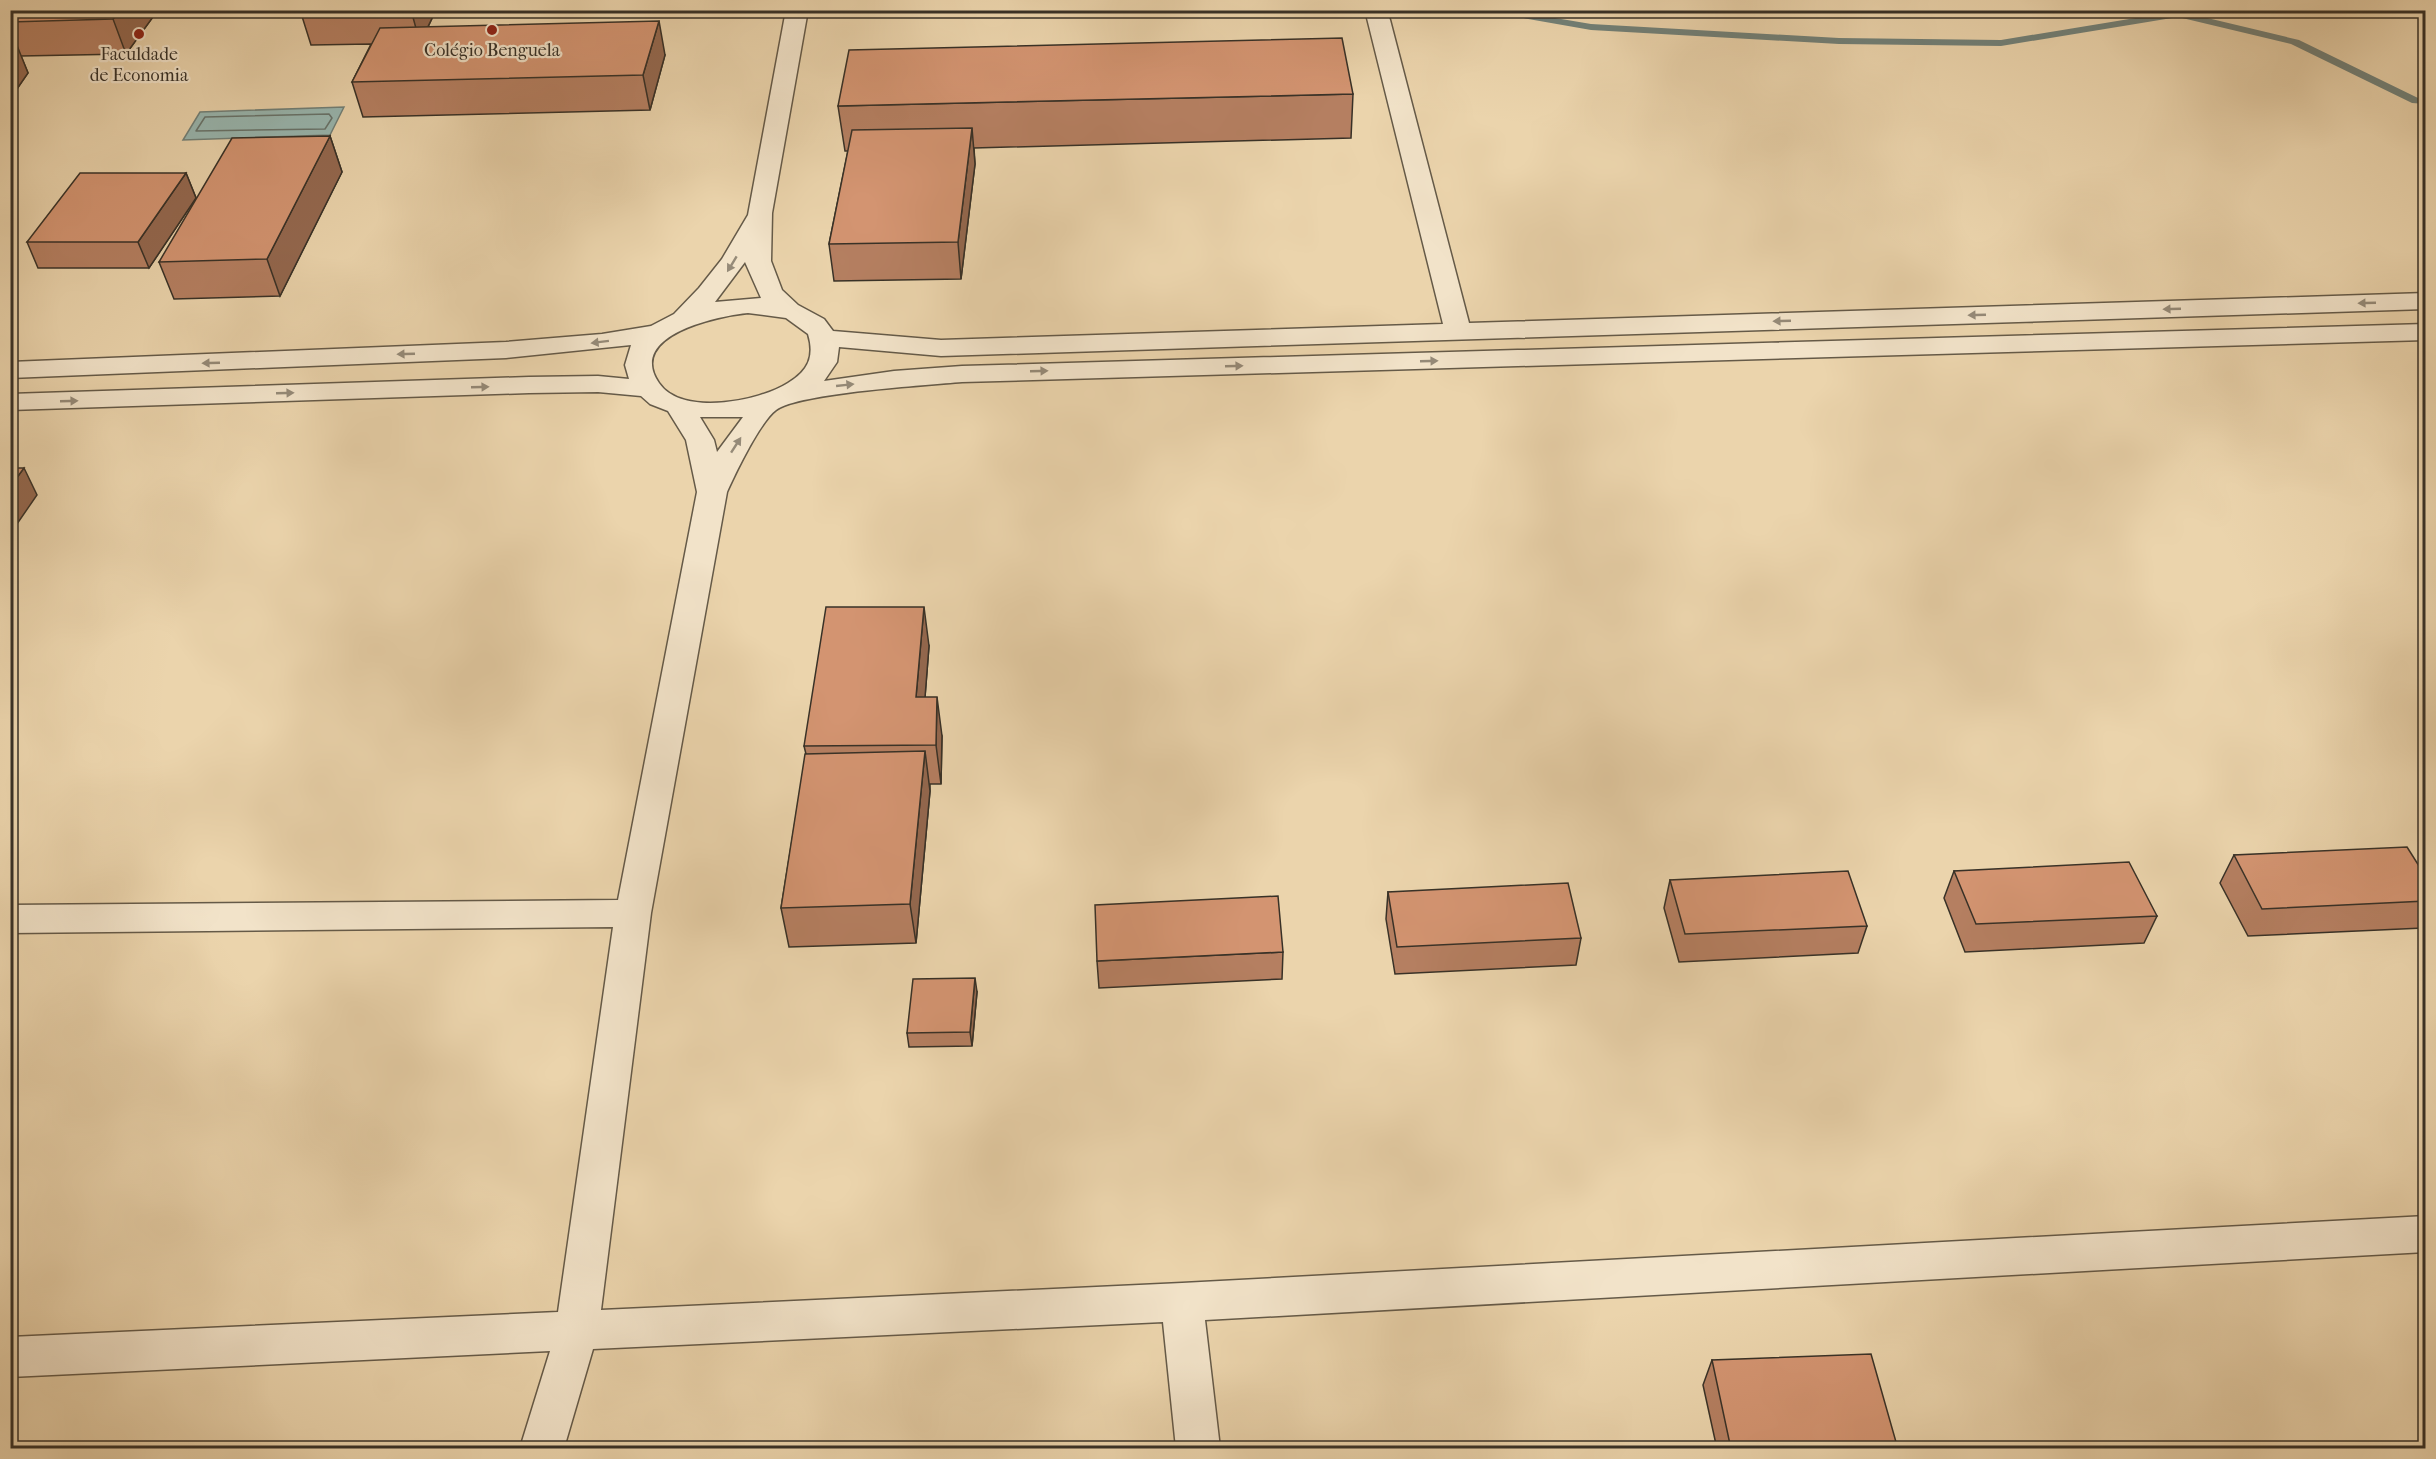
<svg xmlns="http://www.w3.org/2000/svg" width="2436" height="1459" font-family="'IM FELL French Canon',serif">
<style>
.water{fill:#99b7b0;stroke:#728179;stroke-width:1.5}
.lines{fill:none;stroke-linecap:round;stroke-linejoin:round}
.shore{stroke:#68746c;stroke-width:1.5}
.stream{fill:#728179;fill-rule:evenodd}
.minor-casing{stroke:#655a48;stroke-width:3}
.minor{fill:#f2e3c9;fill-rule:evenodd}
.wall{fill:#b57f61;stroke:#383127;stroke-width:1.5}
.shaded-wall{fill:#94684f;stroke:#383127;stroke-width:1.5}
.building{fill:#d39471;stroke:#383127;stroke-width:1.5}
.oneway{fill:#958a78}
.poi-dot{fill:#8f2418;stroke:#f2e3c9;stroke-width:2}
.labels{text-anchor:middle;stroke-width:4.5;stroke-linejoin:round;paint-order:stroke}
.far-poi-label{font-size:18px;fill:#383127;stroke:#f2e3c9}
</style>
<rect width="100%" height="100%" fill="#ebd4ac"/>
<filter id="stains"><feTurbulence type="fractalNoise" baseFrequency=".00333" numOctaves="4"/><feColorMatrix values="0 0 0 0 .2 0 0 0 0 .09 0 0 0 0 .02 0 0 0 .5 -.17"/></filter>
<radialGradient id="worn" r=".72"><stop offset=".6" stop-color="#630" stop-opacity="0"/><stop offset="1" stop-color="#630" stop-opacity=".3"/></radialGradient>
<!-- water -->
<polygon class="water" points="344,107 330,135 183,140 200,112"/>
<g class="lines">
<!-- shore -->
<polygon class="shore" points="329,114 332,118 325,129 196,131 205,117"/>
<!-- stream -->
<polygon class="stream" points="1478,10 1507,10 1591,24 1839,38 2001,40 2178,11 2299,40 2418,98 2426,98 2426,104 2412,103 2291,44 2178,17 2001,46 1839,44 1591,30"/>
<defs>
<path id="minor" d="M786 10H808L772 213 771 261 782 290 798 305 824 319 833 331 941 340 1443 324 1365 10H1386L1390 20 1469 323 2426 293V309L941 356 839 347 837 362 824 381 894 371 962 366 2426 324V340L962 382C929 385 798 393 776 410 760 422 736 472 727 492L651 913 601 1310 1182 1283 2426 1216V1252L1205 1320 1220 1448H1176L1163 1322 593 1349 564 1448H520L550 1351 10 1377V1337L558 1312 613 927 10 933V905L618 900 697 492 686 440 668 411 650 404 641 396 598 392 529 393 10 410V394L529 377 598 376 629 379 625 365 631 345 506 358 10 378V362L506 342 602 334 651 326 674 314 699 288 722 259 748 215ZM745 262 761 298 715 302ZM748 313 786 318 808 334C815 357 808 371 788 383 760 401 682 417 659 383 626 335 718 316 748 313ZM700 417H743L717 452 714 440Z"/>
</defs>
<!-- minor casing -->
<use href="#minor" class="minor-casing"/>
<!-- minor -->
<use href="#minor" class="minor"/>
</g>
<!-- wall -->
<g class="wall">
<polygon points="10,10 158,10 126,54 21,56 28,73 10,99"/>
<polygon points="300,10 436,10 428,27 665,55 650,110 363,117 352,82 371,44 311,45"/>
<polygon points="606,10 673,10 672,12 607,15"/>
<polygon points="1353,94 1351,138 974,148 975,164 961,279 834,281 829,244 848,151 845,151 838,106"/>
<polygon points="330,136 342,172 280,296 174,299 159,262"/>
<polygon points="186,173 196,198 149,268 38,268 27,242"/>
<polygon points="929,646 925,697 942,736 941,784 930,784 930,791 916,943 789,947 781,908 806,754 804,746"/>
<polygon points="2234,855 2426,877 2426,924 2423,928 2248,936 2220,883"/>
<polygon points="1954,871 2157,916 2144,943 1965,952 1944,898"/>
<polygon points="1670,880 1867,926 1858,953 1679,962 1664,908"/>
<polygon points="1388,892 1581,938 1576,965 1395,974 1386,919"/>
<polygon points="1283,952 1282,979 1099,988 1097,961"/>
<polygon points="977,992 972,1046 909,1047 907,1033"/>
<polygon points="1712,1360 1898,1449 1717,1449 1703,1385"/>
</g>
<!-- shaded-wall -->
<g class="shaded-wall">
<polygon points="120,10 158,10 126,54 113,19"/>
<polygon points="411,10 436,10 420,43"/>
<polygon points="659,21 665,55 650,110 643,75"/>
<polygon points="14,38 28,73 10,99 10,43"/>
<polygon points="972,128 975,164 961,279 958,242"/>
<polygon points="330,136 342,172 280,296 267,259"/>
<polygon points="186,173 196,198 149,268 138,242"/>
<polygon points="24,468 37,495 10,534 10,487"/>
<polygon points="924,607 929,646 922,736 916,697"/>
<polygon points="937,697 942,736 941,784 936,745"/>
<polygon points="925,751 930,791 916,943 910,904"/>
<polygon points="975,978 977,992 972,1046 970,1032"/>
</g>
<!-- building -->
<g class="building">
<polygon points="10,10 120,10 113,19 10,22"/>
<polygon points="659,21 643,75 352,82 380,28"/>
<polygon points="1342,38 1353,94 838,106 849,50"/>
<polygon points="972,128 958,242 829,244 852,130"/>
<polygon points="330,136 267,259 159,262 232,138"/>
<polygon points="80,173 186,173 138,242 27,242"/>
<polygon points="10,468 24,468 10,487"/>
<polygon points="826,607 924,607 916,697 937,697 936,745 804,746"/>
<polygon points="925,751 910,904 781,908 805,754"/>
<polygon points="2407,847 2426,877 2426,901 2262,909 2234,855"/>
<polygon points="2129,862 2157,916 1976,924 1954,871"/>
<polygon points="1848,871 1867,926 1685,934 1670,880"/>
<polygon points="1568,883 1581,938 1397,947 1388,892"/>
<polygon points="1278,896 1283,952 1097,961 1095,905"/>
<polygon points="975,978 970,1032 907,1033 913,979"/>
<polygon points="1871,1354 1898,1449 1731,1449 1712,1360"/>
</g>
<!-- one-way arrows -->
<defs><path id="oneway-solid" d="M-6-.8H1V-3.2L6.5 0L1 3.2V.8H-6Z" transform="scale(1.5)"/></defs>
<g class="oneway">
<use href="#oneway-solid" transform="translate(732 264) rotate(121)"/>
<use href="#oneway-solid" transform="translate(2367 303) rotate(178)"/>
<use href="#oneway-solid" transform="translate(2172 309) rotate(178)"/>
<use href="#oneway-solid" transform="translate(1977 315) rotate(178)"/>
<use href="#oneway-solid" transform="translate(1782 321) rotate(178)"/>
<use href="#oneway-solid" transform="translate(600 342) rotate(173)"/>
<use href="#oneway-solid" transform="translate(406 354) rotate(178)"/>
<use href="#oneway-solid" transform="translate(1429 361) rotate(-2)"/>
<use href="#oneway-solid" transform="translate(211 363) rotate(178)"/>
<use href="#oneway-solid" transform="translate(1234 366) rotate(-2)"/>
<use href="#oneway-solid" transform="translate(1039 371) rotate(-2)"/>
<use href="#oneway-solid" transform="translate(845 385) rotate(-6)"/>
<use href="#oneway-solid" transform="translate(480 387) rotate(-2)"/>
<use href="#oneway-solid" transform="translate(285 393) rotate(-2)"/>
<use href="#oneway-solid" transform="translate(69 401) rotate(-2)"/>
<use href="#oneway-solid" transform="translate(736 445) rotate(-57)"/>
</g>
<!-- markers -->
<g class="poi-dot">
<circle cx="492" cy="30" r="6"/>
<circle cx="139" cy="34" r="6"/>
</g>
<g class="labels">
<!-- far-poi labels -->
<g class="far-poi-label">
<text x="492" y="56">Colégio Benguela</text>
<text x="139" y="60">Faculdade<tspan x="139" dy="21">de Economia</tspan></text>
</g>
</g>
<!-- margin -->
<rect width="2436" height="1459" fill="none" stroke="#ebd4ac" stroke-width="36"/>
<rect x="12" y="12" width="2412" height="1435" fill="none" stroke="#383127" stroke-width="3"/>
<rect x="18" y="18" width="2400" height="1423" fill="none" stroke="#383127" stroke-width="1.5"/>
<rect width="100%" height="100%" filter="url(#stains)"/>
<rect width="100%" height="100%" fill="url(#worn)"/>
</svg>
